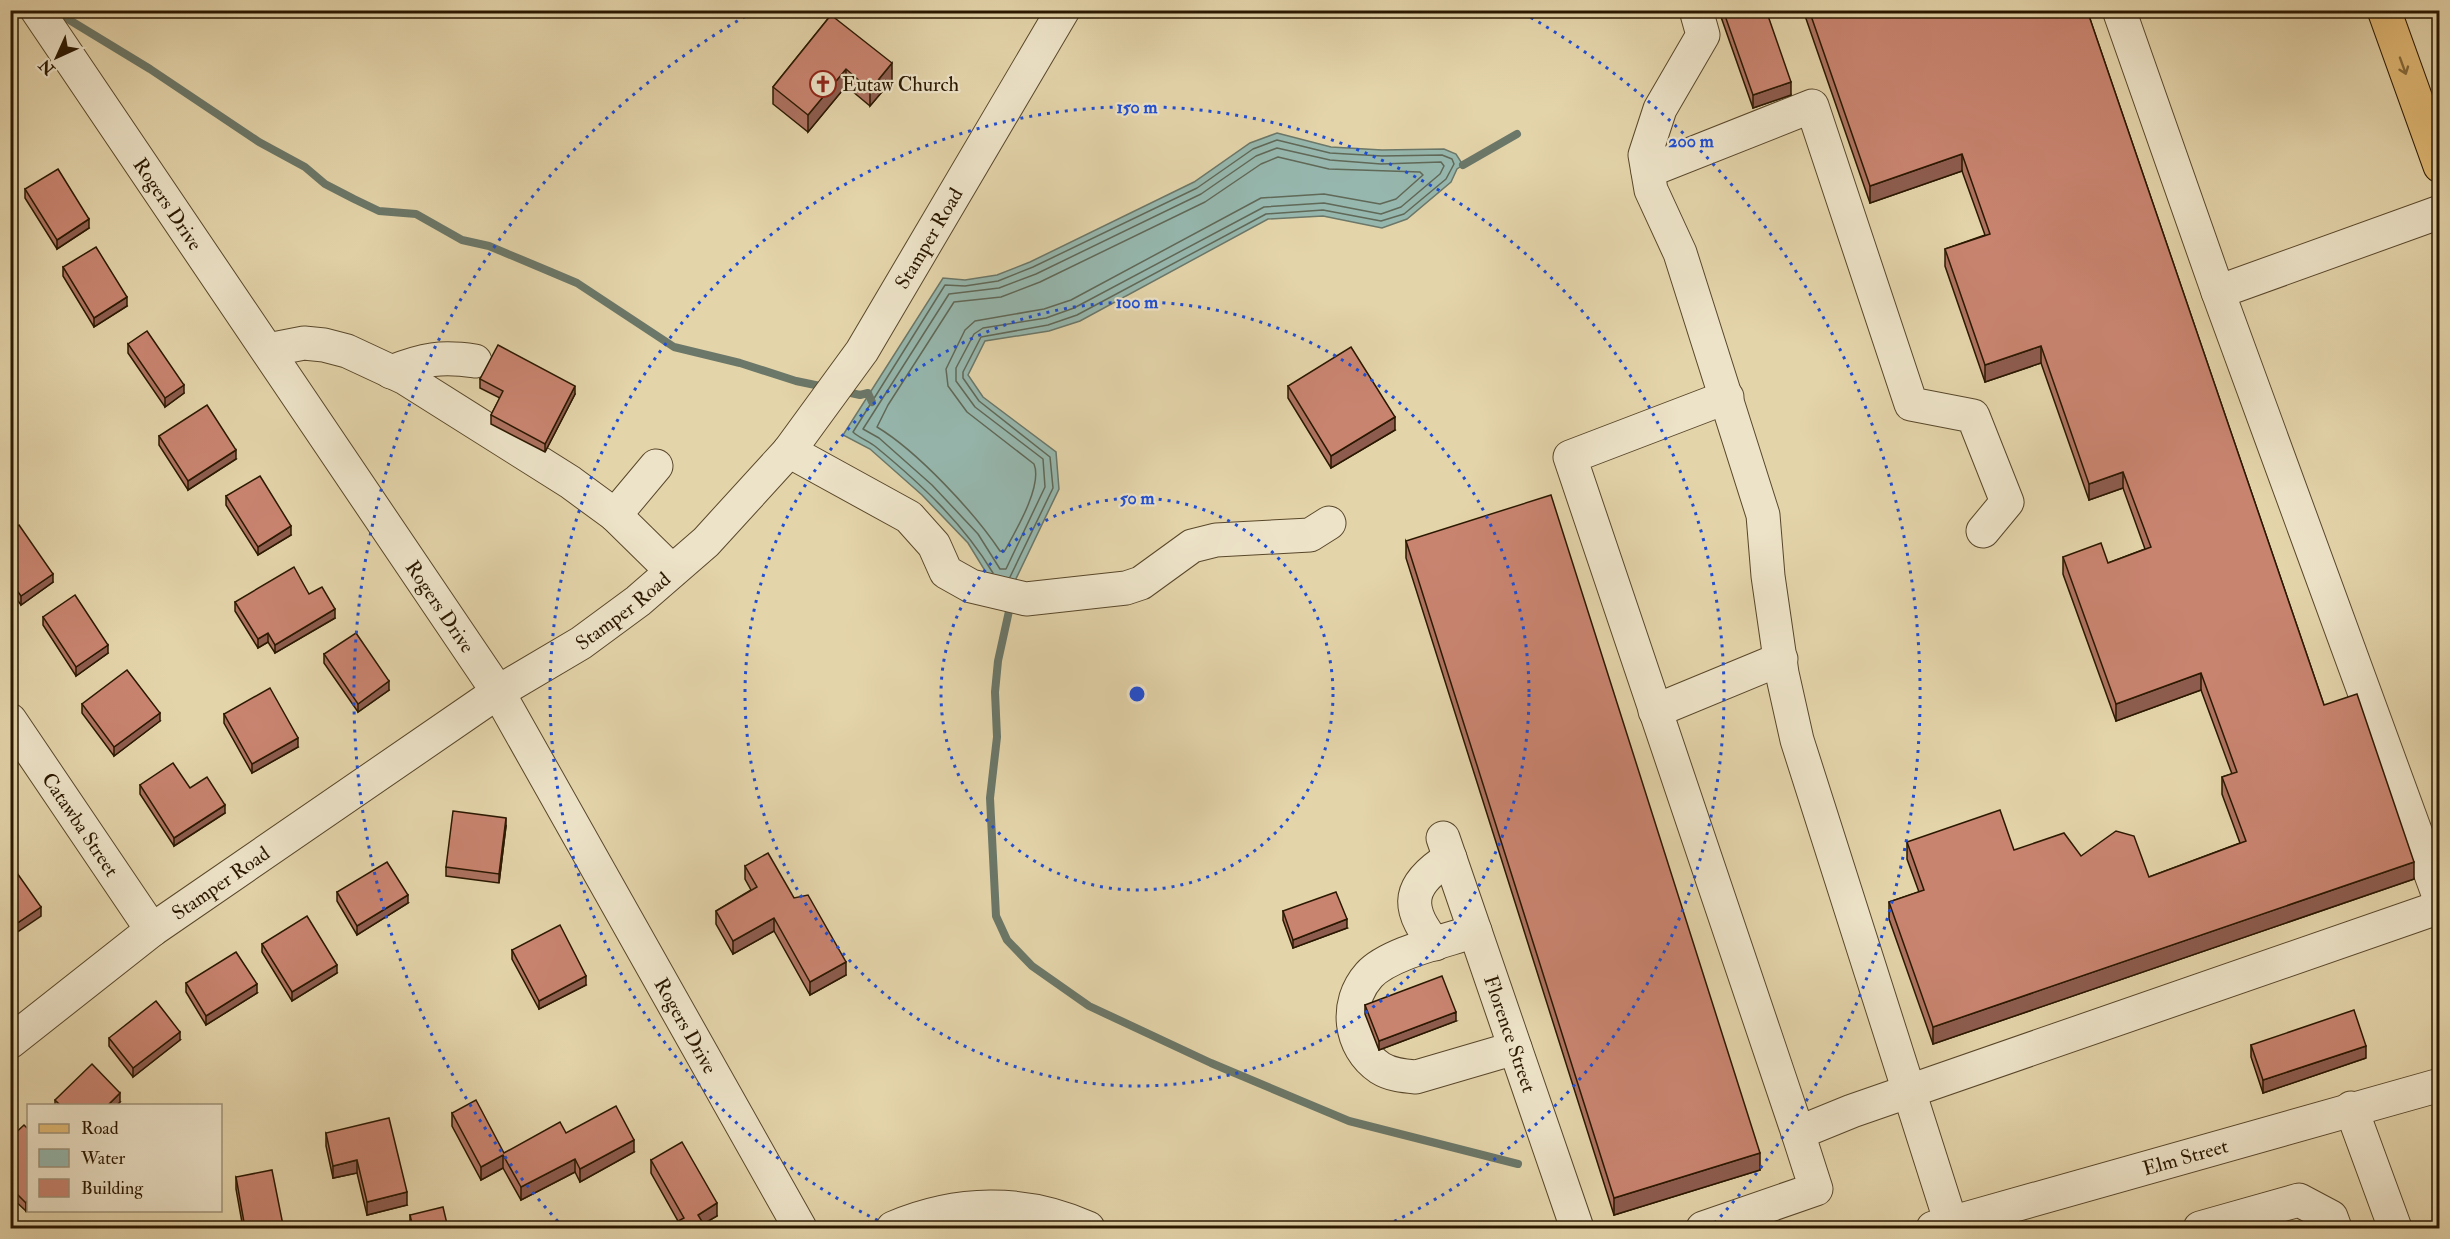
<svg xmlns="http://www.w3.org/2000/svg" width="2450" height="1239" font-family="'IM FELL Double Pica',serif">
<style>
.water{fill:#96b7ae;stroke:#6b7768;stroke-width:1.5}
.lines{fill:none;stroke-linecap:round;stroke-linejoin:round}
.shore{stroke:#606857;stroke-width:1.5}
.stream{stroke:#6b7768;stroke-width:8}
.minor-casing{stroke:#59472a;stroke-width:35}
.major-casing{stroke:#2b1800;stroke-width:35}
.minor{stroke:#ede3c8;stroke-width:33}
.major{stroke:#e2ba75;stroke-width:33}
.wall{fill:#ad7260;stroke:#2b1800;stroke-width:1.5}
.shaded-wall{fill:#8d5c4e;stroke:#2b1800;stroke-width:1.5}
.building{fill:#c98470;stroke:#2b1800;stroke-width:1.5}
.oneway{stroke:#86693a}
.ring{fill:none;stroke:#1d4ed8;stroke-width:3;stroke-dasharray:3 6}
.labels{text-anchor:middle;stroke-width:4.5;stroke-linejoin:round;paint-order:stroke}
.poi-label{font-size:20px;fill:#2b1800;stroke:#ede3c8;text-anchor:start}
.street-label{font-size:20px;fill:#2b1800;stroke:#ede3c8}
.centre{fill:#1d4ed8;stroke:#ede3c8;stroke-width:3}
.ring-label{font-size:18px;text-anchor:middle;font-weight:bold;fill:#1d4ed8;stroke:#ede3c8;stroke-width:4.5;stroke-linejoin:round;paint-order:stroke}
</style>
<rect width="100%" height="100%" fill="#e4d4aa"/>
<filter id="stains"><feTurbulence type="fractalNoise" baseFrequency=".00333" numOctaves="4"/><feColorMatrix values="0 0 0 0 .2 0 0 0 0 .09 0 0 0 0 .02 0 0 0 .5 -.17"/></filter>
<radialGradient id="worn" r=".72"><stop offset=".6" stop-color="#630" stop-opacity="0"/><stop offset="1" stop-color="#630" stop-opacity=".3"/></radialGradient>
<!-- water -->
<polygon class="water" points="1277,133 1331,147 1382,150 1444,149 1456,154 1463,165 1457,169 1451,182 1407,219 1382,228 1323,216 1268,219 1080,321 1049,331 985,341 968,375 983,397 1056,452 1059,489 1012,587 990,579 968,543 922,495 870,449 843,435 943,278 965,280 997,275 1030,262 1194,182 1250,143"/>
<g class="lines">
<!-- shore -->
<g class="shore">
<polygon points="1277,148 1330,160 1381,164 1441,162 1444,166 1440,174 1401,207 1381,214 1324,203 1264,207 1074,308 1046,318 983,328 974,334 956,368 956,381 975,407 1043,459 1045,487 1006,569 1000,569 978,534 932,485 879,438 863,429 949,294 999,288 1036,274 1201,194 1256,156"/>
<path d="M1278 157 1329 169 1420 172 1423 175 1396 199 1380 204 1324 194 1261 198 1071 300 1044 309 975 321 965 330 946 369 948 386 967 412 1034 464C1043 486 1015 532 1004 552L1000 551C974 512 917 451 877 427L888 405 954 302 1001 297 1040 282 1205 202 1261 164Z"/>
<path d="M993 573C963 523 921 484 876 447 869 441 859 438 853 432L945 285 965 286 998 281 1033 267 1197 188 1253 149 1277 140 1330 153 1382 156 1442 155 1452 159 1454 164 1446 179 1404 214 1381 221 1323 210 1266 214 1077 315 1048 325 981 337 963 372V378L979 401 1050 457 1053 488 1010 577"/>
</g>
<!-- stream -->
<g class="stream">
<polyline points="53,10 150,69 259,142 305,167 325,184 354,199 379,211 416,214 462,240 489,246 551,272 577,283 674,347 740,363 796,381 825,387"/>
<polyline points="1463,165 1517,134"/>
<polyline points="842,391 860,395 868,393 872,402"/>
<polyline points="1011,602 998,661 995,692 997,737 990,798 996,916 1007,940 1032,966 1089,1006 1211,1063 1349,1121 1518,1164"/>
</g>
<defs>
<g id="minor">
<path id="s1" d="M37 10 498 692 800 1228"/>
<polyline points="1696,10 1703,35 1660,109 1645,155 1651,190 1680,253 1763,515 1768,576 1782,673 1797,740 1951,1223"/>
<polyline points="2119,10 2218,292"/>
<polyline points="1648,171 1812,106 1911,404 1973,416 2007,502 1983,531"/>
<polyline points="2440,212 2218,292 2440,899"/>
<polyline points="268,350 304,343 324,345 347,351 405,378 570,482 615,515 672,571"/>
<path d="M391 372C424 359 441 356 475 361"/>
<polyline points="1727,397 1570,457 1798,1133"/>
<polyline points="789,451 909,517 934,545 946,572 971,586 1026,599 1126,588 1141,583 1192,546 1216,540 1310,535 1329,523"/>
<polyline points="615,515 656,466"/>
<polyline points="1655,711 1781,659"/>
<path id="s2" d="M10 720 152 930"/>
<path id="s3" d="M1443 838 1577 1228"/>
<path d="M1475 931C1446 941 1389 953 1369 975 1344 1003 1349 1047 1380 1068 1391 1075 1404 1076 1416 1077L1515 1048"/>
<path d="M1435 944C1404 907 1408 884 1450 858"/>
<path id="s4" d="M10 1042 152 930 498 692 581 643 638 601 706 542 789 451 862 351 1063 10"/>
<polyline points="2351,1108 2395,1228"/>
<path d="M893 1228C956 1201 1024 1199 1088 1228"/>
<polyline points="1703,1228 1816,1189 1798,1133 1852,1111 2440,907"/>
<path id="s5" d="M1933 1228 2440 1085"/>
<polyline points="2200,1228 2299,1200 2331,1217 2335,1228"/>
</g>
<polyline id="major" points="2384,10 2440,166"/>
</defs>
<!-- minor casing -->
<use href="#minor" class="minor-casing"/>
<!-- major casing -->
<use href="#major" class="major-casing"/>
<!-- minor -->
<use href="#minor" class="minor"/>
<!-- major -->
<use href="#major" class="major"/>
</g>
<!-- wall -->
<g class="wall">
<polygon points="1720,10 1766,10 1791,95 1753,108 1720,14"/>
<polygon points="1803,10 2087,10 2324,705 2414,879 1933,1044 1889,919 1889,902 1919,892 1907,859 1907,842 2014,850 2081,856 2149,877 2240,843 2222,794 2222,777 2232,774 2201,690 2116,721 2063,574 2063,557 2108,563 2145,549 2123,488 2089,500 2041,363 1985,382 1945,266 1945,249 1985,235 1962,171 1870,203"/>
<polygon points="831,15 892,80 870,106 846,86 808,132 773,104 773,87"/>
<polygon points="25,189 89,228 57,249 25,198"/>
<polygon points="63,267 127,306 94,327 63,276"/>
<polygon points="128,344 184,393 165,407 128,353"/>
<polygon points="480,379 575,394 545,452 491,424 491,415 500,398 480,388"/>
<polygon points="1288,386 1395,430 1331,468 1288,398"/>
<polygon points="159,436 236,459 188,490 159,445"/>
<polygon points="226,496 291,535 258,555 226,505"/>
<polygon points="10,531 53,582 21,605 10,590"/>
<polygon points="1406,541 1760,1170 1614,1215 1406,558"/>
<polygon points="309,594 335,618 275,653 268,642 258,648 235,611 235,602"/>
<polygon points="43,617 108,653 76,676 43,625"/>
<polygon points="324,654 389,690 358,712 324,663"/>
<polygon points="82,704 160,721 114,756 82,713"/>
<polygon points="224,714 298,747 252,773 224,723"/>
<polygon points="140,785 190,788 225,813 174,846 140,794"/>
<polygon points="506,826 499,883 446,876 446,867"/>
<polygon points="745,866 794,898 846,975 810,995 774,931 733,954 716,924 716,911 751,890 745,879"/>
<polygon points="337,892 408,903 357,935 337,901"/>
<polygon points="1283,911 1347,928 1293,948 1283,920"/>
<polygon points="262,944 337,973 292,1001 262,952"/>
<polygon points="512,950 586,985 539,1009 512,959"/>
<polygon points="186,983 257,993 206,1025 186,992"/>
<polygon points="1365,1005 1456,1021 1379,1050 1365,1014"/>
<polygon points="109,1038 180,1040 133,1077 109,1046"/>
<polygon points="2251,1045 2366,1058 2263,1093 2251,1057"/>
<polygon points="55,1100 120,1102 116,1106 55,1106"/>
<polygon points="452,1113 504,1153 566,1133 634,1152 580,1182 575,1172 521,1200 503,1168 481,1180 452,1126"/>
<polygon points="28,1129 26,1211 10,1196 10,1138"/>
<polygon points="326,1133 407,1205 367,1215 357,1173 333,1178 326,1146"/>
<polygon points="651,1160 717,1216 703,1224 678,1221 651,1173"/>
<polygon points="236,1177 283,1225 295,1228 243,1228 236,1189"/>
<polygon points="410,1215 448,1228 410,1228"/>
</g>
<!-- shaded-wall -->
<g class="shaded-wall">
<polygon points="892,63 892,80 870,106 870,90"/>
<polygon points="846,69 846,86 808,132 808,115"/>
<polygon points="1791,82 1791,95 1753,108 1753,95"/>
<polygon points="17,138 17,147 10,152 10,143"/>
<polygon points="1962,154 1962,171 1870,203 1870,186"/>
<polygon points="89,219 89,228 57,249 57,240"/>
<polygon points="127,297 127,306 94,327 94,318"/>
<polygon points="2041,346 2041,363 1985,382 1985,365"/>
<polygon points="184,385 184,393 165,407 165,398"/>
<polygon points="575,386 575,394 545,452 545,444"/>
<polygon points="1395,417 1395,430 1331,468 1331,456"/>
<polygon points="236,450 236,459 188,490 188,481"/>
<polygon points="2123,472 2123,488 2089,500 2089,484"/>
<polygon points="291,526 291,535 258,555 258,547"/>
<polygon points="53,574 53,582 21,605 21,596"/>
<polygon points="335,609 335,618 275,653 275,645"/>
<polygon points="268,633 268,642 258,648 258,639"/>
<polygon points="108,645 108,653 76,676 76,667"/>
<polygon points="2201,673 2201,690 2116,721 2116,704"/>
<polygon points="389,681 389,690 358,712 358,704"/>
<polygon points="160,713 160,721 114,756 114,747"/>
<polygon points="298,738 298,747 252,773 252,764"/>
<polygon points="225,805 225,813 174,846 174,838"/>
<polygon points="506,818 506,826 499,883 499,874"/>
<polygon points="2414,862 2414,879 1933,1044 1933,1027"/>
<polygon points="408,895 408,903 357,935 357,926"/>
<polygon points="41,907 41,916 10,937 10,928"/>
<polygon points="774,918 774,931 733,954 733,941"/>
<polygon points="1347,919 1347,928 1293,948 1293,940"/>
<polygon points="846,962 846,975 810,995 810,982"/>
<polygon points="337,965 337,973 292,1001 292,992"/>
<polygon points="586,976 586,985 539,1009 539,1001"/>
<polygon points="257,984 257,993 206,1025 206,1016"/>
<polygon points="1456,1012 1456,1021 1379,1050 1379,1041"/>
<polygon points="180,1032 180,1040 133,1077 133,1068"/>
<polygon points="2366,1046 2366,1058 2263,1093 2263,1080"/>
<polygon points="120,1093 120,1102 116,1106 107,1106"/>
<polygon points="634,1140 634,1152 580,1182 580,1169"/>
<polygon points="1760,1153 1760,1170 1614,1215 1614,1198"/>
<polygon points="503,1155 503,1168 481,1180 481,1167"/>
<polygon points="575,1159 575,1172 521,1200 521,1187"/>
<polygon points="357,1160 357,1173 333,1178 333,1166"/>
<polygon points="407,1192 407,1205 367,1215 367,1202"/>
<polygon points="28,1200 28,1209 26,1211 26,1203"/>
<polygon points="717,1203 717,1216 698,1227 698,1215"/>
</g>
<!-- building -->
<g class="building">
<polygon points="1723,10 1766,10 1791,82 1753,95"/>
<polygon points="1809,10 2087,10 2324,705 2357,694 2414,862 1933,1027 1889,902 1924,890 1907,842 2000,810 2014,850 2064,833 2081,856 2116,831 2134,836 2149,877 2246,841 2222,777 2237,772 2201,673 2116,704 2063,557 2101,543 2108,563 2151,547 2123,472 2089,484 2041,346 1985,365 1945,249 1990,234 1962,154 1870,186"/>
<polygon points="831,15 892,63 870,90 846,69 808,115 773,87"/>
<polygon points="10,128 17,138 10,143"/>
<polygon points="58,169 89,219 57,240 25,189"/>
<polygon points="96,247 127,297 94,318 63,267"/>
<polygon points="147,331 184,385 165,398 128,344"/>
<polygon points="498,345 575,386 545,444 491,415 503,391 480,379"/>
<polygon points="1351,347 1395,417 1331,456 1288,386"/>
<polygon points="207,405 236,450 188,481 159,436"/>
<polygon points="260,476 291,526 258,547 226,496"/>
<polygon points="1551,495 1760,1153 1614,1198 1406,541"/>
<polygon points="19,525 53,574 21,596 10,581 10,531"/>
<polygon points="294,567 309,594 322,587 335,609 275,645 268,633 258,639 235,602"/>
<polygon points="75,595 108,645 76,667 43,617"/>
<polygon points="356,633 389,681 358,704 324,654"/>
<polygon points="127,670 160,713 114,747 82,704"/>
<polygon points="270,688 298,738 252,764 224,714"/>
<polygon points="173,763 190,788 207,777 225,805 174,838 140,785"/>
<polygon points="453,811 506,818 499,874 446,867"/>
<polygon points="768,853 794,898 808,895 846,962 810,982 774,918 733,941 716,911 757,887 745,866"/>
<polygon points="387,862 408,895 357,926 337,892"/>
<polygon points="10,863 41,907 10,928"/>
<polygon points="1336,892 1347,919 1293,940 1283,911"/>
<polygon points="307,916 337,965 292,992 262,944"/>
<polygon points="560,925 586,976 539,1001 512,950"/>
<polygon points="236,952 257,984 206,1016 186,983"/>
<polygon points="1442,976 1456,1012 1379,1041 1365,1005"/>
<polygon points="156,1001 180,1032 133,1068 109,1038"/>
<polygon points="2354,1010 2366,1046 2263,1080 2251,1045"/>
<polygon points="92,1064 120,1093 107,1106 61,1106 55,1100"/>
<polygon points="476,1100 504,1153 560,1122 566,1133 616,1106 634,1140 580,1169 575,1159 521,1187 503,1155 481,1167 452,1113"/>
<polygon points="389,1118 407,1192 367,1202 357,1160 333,1166 326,1133"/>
<polygon points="24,1125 28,1129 28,1200 26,1203 10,1187 10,1138"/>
<polygon points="682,1142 717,1203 698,1215 706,1228 665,1228 684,1218 651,1160"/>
<polygon points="272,1170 283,1225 294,1223 295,1228 245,1228 236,1177"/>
<polygon points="443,1207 448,1228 413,1228 410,1215"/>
</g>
<!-- one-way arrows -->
<defs><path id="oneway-shaft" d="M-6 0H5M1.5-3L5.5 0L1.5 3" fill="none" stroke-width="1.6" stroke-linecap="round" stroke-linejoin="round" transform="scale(1.5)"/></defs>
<use class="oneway" href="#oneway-shaft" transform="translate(2403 66) rotate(70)"/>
<!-- distance rings -->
<g class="ring">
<circle cx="1137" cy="694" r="196"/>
<circle cx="1137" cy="694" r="392"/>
<path d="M894 1228A587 587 0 1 1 1380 1228"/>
<path d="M564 1228A783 783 0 0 1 751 13M1523 13A783 783 0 0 1 1710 1228"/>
</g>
<!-- icons -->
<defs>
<symbol id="church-ring" viewBox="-11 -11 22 22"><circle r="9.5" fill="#ede3c8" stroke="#8f2418" stroke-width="1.5"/><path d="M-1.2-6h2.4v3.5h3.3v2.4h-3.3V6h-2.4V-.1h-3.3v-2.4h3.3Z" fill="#8f2418"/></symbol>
</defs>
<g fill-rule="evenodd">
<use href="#church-ring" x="808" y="69" width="30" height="30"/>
</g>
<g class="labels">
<!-- poi labels -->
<g class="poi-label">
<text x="842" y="91">Eutaw Church</text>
</g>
<!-- street labels -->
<g class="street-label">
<text dy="7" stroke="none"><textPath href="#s1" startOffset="234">Rogers Drive</textPath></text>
<text dy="7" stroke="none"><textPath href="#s4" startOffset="1236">Stamper Road</textPath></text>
<text dy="7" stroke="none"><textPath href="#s1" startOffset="720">Rogers Drive</textPath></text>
<text dy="7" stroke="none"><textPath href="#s4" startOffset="750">Stamper Road</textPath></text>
<text dy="7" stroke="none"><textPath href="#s2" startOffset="126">Catawba Street</textPath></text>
<text dy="7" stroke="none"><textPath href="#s4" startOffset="264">Stamper Road</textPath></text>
<text dy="7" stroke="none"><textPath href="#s1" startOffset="1206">Rogers Drive</textPath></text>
<text dy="7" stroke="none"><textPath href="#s3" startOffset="207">Florence Street</textPath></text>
<text dy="7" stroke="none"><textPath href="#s5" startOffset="262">Elm Street</textPath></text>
</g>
</g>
<circle cx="1137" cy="694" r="9" class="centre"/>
<g class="ring-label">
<text x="1137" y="113">150 m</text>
<text x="1691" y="147">200 m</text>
<text x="1137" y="308">100 m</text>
<text x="1137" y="504">50 m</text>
</g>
<!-- margin -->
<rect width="2450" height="1239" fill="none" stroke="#e4d4aa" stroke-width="36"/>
<rect x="12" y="12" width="2426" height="1215" fill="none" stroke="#2b1800" stroke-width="3"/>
<rect x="18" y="18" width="2414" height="1203" fill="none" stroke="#2b1800" stroke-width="1.5"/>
<!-- legend -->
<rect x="27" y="1104" width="195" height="108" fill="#ede3c8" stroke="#9f9278" stroke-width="1.5"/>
<rect x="39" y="1124" width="30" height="9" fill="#e2ba75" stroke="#9f9278" stroke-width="1.5"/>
<text x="81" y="1134" font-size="18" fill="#2b1800">Road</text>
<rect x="39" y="1149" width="30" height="18" fill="#96b7ae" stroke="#9f9278" stroke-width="1.5"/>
<text x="81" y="1164" font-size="18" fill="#2b1800">Water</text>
<rect x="39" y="1179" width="30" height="18" fill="#c98470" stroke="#9f9278" stroke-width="1.5"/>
<text x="81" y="1194" font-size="18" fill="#2b1800">Building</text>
<!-- north arrow -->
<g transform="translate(57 57) rotate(225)" stroke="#ede3c8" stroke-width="4.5" paint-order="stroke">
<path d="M0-4.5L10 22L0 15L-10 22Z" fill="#2b1800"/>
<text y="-9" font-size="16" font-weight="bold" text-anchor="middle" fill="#2b1800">N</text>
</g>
<rect width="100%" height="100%" filter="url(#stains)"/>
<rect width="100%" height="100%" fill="url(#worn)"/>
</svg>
